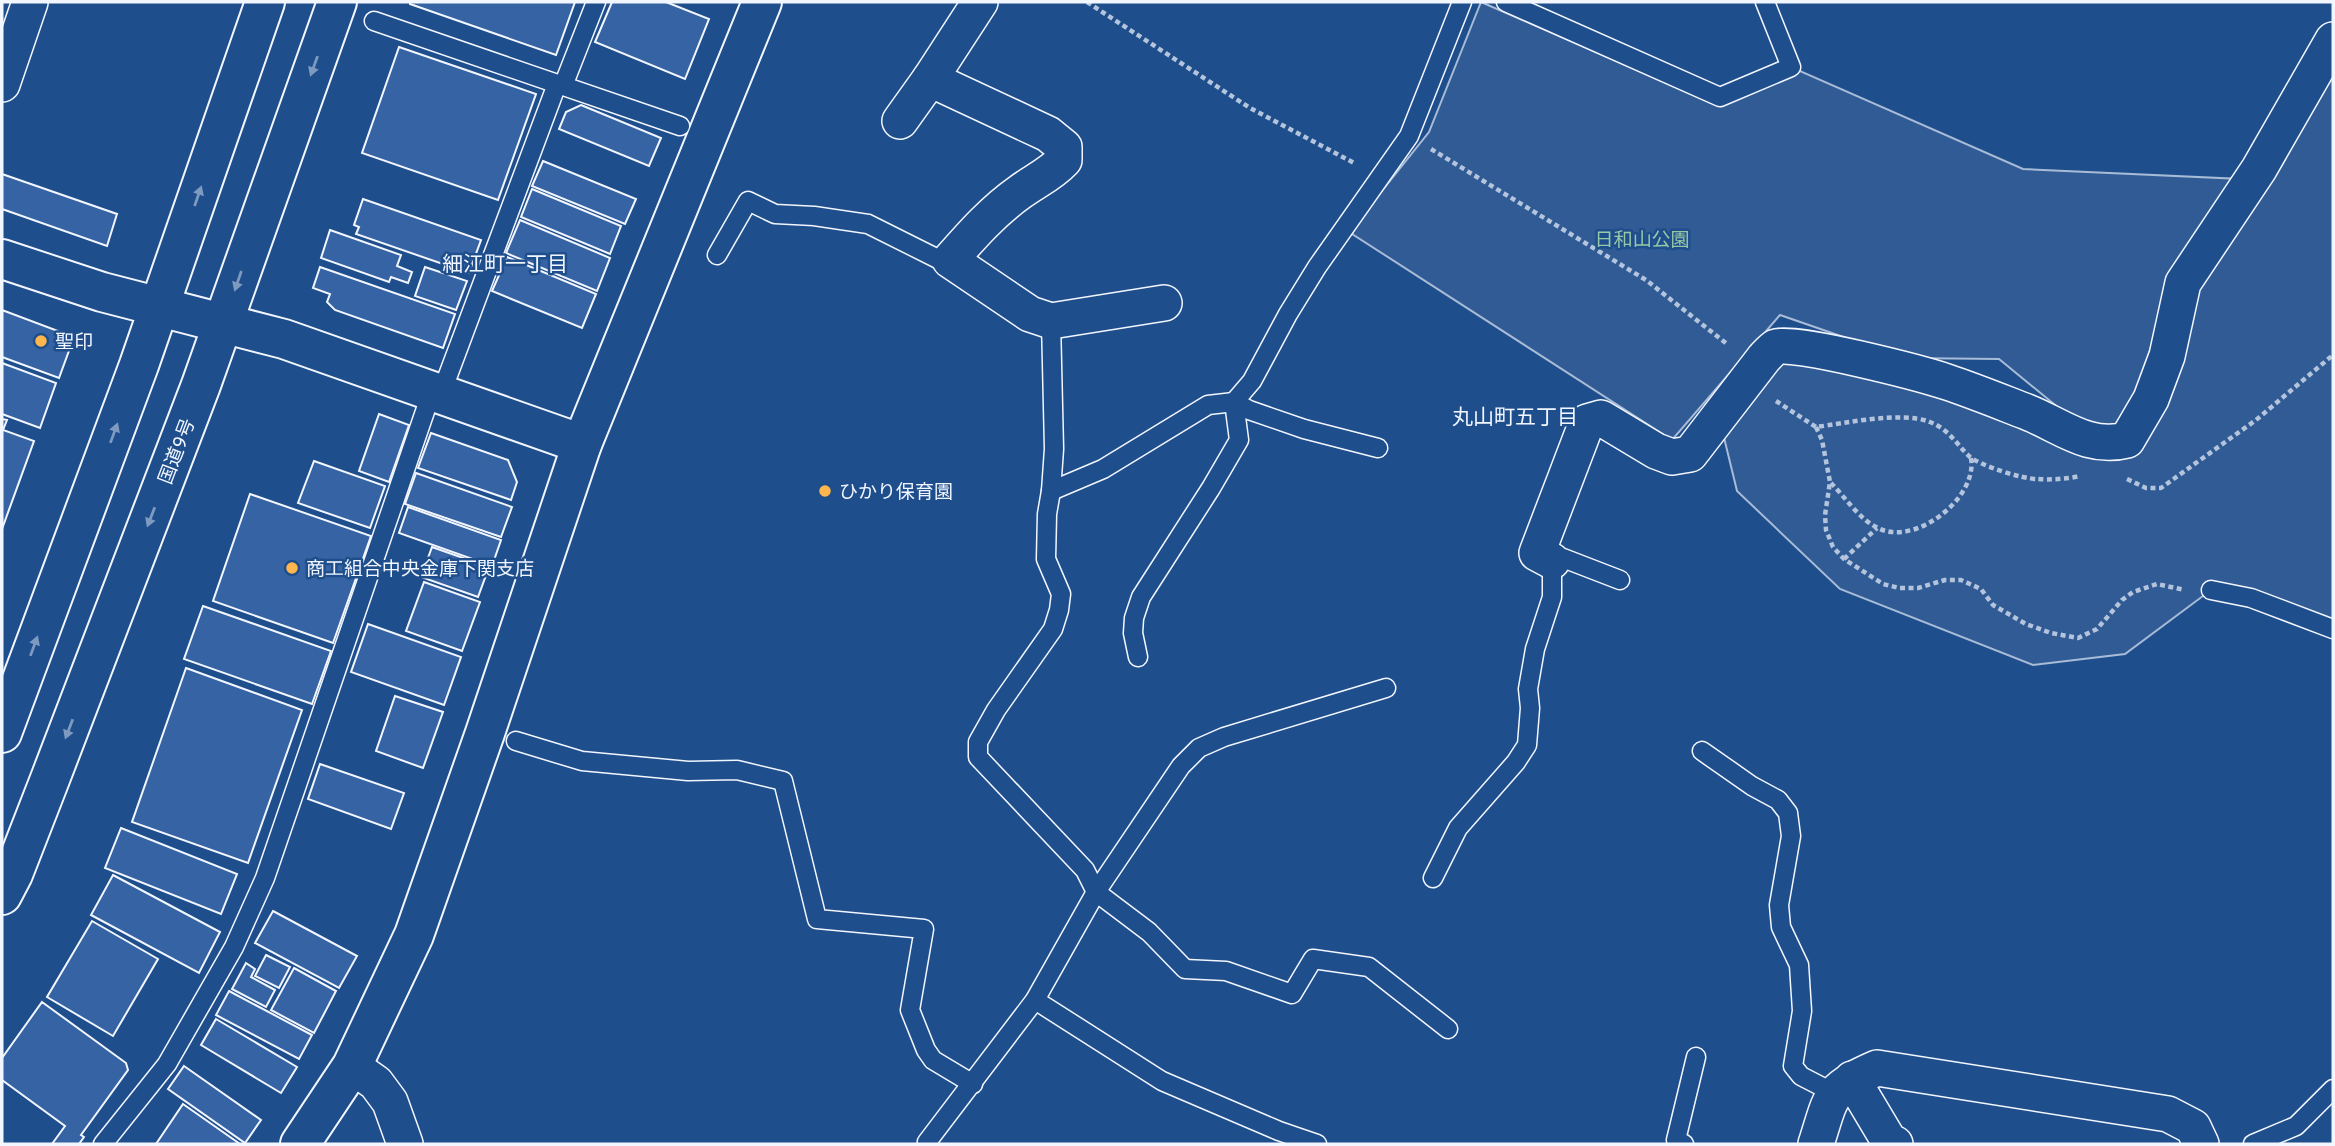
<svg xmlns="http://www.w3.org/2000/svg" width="2335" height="1146" font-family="Overpass,'Noto Sans JP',sans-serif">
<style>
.built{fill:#305b95;stroke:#a8bbd7;stroke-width:2}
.building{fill:#3563a3;stroke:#f2f6ff;stroke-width:2}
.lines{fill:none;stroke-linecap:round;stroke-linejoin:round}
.service-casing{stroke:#f2f6ff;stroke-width:21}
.minor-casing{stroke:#f2f6ff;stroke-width:38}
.tertiary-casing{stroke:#f2f6ff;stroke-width:42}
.trunk-casing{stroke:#f2f6ff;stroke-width:42}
.path{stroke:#b3c4dc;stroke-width:4.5;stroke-dasharray:5 3.5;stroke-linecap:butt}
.service{stroke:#1f4e8c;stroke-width:18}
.minor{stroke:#1f4e8c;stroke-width:35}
.tertiary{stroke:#1f4e8c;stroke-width:38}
.trunk{stroke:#1f4e8c;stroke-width:38}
.oneway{fill:#7e9ac0}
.poi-dot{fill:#ffb74d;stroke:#1f4e8c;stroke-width:2.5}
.labels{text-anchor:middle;stroke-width:5;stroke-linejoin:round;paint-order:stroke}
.park-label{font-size:19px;fill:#97c8a6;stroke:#1f4e8c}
.poi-label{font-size:19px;fill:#f2f6ff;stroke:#1f4e8c;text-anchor:start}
.street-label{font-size:19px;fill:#f2f6ff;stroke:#1f4e8c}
.neighbourhood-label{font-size:21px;fill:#f2f6ff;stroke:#1f4e8c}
</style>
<rect width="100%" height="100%" fill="#1f4e8c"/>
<!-- built -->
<g class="built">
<polygon points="1481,2 1717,105 1791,67 2023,169 2241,179 2174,268 2127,429 2088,432 1999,359 1904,358 1780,315 1672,440 1349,232 1429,132"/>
<polygon points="2333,40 2333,629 2211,590 2125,654 2033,665 1840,589 1737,491 1719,417 1776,347 2127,440 2183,283"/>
</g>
<!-- building -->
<g class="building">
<polygon points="410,2 575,2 556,55 410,4"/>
<polygon points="612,2 666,2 709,19 685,79 595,42"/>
<polygon points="399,47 536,94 498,200 362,153"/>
<polygon points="581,105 661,138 649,166 559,129 566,112"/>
<polygon points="543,161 636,199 625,224 532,186"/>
<polygon points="2,174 117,214 107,246 2,209"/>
<polygon points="532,189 621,226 610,254 521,217"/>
<polygon points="363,199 481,240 469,273 356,234 359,227 354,225"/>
<polygon points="520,220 610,258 597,291 506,253"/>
<polygon points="330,230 401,255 397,266 412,272 408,283 391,277 389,282 321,258"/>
<polygon points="507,257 596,294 582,328 492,291"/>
<polygon points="320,267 455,314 443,348 335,310 327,302 330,294 313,288"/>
<polygon points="425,267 467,281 456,310 415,296"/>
<polygon points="2,310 74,337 59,378 2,357"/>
<polygon points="2,363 56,383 40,428 2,414"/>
<polygon points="379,414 409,425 389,482 359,471"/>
<polygon points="2,419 7,420 3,430 34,441 2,529"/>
<polygon points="431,433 508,460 517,482 511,500 418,468"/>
<polygon points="314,461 385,486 370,528 298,503"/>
<polygon points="416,473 512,507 501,537 405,504"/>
<polygon points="250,494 371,536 333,643 213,601"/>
<polygon points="408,507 501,540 492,566 399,533"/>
<polygon points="432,547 489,567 478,597 421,577"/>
<polygon points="424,582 480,602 462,651 406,631"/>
<polygon points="203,606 331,651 312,704 184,659"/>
<polygon points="368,624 461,657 444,705 351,672"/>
<polygon points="186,668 302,710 248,863 132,822"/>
<polygon points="395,696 443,712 423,768 376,751"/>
<polygon points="320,764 404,793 391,829 308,799"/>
<polygon points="121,828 237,874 221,914 105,868"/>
<polygon points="113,875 220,932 199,973 91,915"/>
<polygon points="273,911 357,956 339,988 255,943"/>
<polygon points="92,921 158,959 113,1036 47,997"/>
<polygon points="266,955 290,967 279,988 255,976"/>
<polygon points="246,963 255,969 251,977 275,990 266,1007 232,989"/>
<polygon points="294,968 336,991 314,1033 271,1010"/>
<polygon points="229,991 312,1035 299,1059 216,1015"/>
<polygon points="42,1002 126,1063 128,1070 81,1135 84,1137 79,1144 52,1144 65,1126 2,1080 2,1058"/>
<polygon points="216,1019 297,1067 281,1093 201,1045"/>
<polygon points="184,1066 261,1120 245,1143 168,1089"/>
<polygon points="183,1104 240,1144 156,1144"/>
</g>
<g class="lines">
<defs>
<g id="service">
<polyline points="1506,2 1720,97 1791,67 1765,2"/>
<polyline points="374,21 680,126"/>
<polyline points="563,86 596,2"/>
<polyline points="717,255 748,201 775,214 814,216 868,224 940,260 950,260"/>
<polyline points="1051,321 1054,449 1051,491 1047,514 1046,559 1061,594 1059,610 1053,629 996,710 978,742 978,757 1085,870 1096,892 1149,932 1185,969 1226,971 1292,994 1313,959 1369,967 1448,1029"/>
<polyline points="441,394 557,84"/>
<polyline points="1051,491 1103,469 1208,405 1234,402 1249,410 1304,429 1378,448"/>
<polyline points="2211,590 2251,598 2333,629"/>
<polyline points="1138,657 1133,633 1134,618 1141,597 1211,488 1239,440 1234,402 1252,381 1288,314 1317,267 1409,136 1462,2"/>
<polyline points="516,741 582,761 688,771 737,770 783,781 817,919 924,929 910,1010 926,1050 933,1060 973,1084"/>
<polyline points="1702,751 1752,786 1778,800 1788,813 1791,836 1779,905 1781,927 1799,965 1802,1011 1793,1066 1801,1076 1834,1093"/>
<polyline points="1433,878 1458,828 1516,762 1527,745 1530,708 1528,689 1535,649 1552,597 1552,561 1563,558 1620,580"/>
<polyline points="1035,1000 1162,1081 1279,1131 1317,1144"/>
<polyline points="103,1144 167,1064 234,947 265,878 432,391"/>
<polyline points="928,1144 927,1142 1035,1000 1096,892 1181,766 1199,748 1224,737 1386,688"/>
<polyline points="1684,1144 1676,1140 1696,1057"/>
<polyline points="2253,1144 2296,1126 2333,1089"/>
</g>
<g id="minor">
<polyline points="930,79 980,2"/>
<polyline points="2,84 30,2"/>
<path d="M900 121 930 79 1048 134 1064 147V160C1051 174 1035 181 1020 192 993 211 972 235 950 260L1030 314 1051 321 1164 303"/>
<path d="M1552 561 1537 553 1587 422 1601 418 1656 451 1672 457 1690 454 1764 358C1767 355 1772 349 1776 347 1794 340 1923 374 1947 382 1974 391 2001 402 2027 412 2062 426 2088 450 2127 440L2151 399 2167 356 2183 283 2259 169 2333 40"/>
<polyline points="352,1066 376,1083 390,1102 405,1144"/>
<polyline points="1852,1079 1889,1141 1895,1144"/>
<path d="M1816 1144C1832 1095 1827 1090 1877 1068L2168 1114 2193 1127 2201 1144"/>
</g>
<g id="tertiary">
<polyline points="2,259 102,292 284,339 582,444"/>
<polyline points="300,1144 352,1066 414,935 485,733 582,444 762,2"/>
</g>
<g id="trunk">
<polyline points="2,733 139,365 265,2"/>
<polyline points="2,895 13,874 50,779 201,385 337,2"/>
</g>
</defs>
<!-- service casing -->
<use href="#service" class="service-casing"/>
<!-- minor casing -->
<use href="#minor" class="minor-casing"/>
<!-- tertiary casing -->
<use href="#tertiary" class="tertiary-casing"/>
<!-- trunk casing -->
<use href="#trunk" class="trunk-casing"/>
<!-- path -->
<g class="path">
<polyline points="1087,2 1250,108 1356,164"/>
<polyline points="1431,149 1646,280 1727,344"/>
<path d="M1776 401 1816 427C1846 423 1902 411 1930 422 1950 430 1956 444 1970 457 1982 466 2022 479 2037 479 2050 480 2067 479 2080 476"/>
<polyline points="1816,427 1822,440 1830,482 1825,515 1826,530 1833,547 1844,559 1883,584 1899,588 1918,588 1945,580 1961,580 1981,589 1993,605 2026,624 2051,633 2078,638 2097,629 2122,600 2133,592 2157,584 2185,590"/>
<polyline points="2127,479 2146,488 2161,488 2256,420 2333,355"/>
<path d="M1831 483C1845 497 1860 520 1878 528 1915 547 1978 498 1971 458"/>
<polyline points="1844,559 1877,528"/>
</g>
<!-- service -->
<use href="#service" class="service"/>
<!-- minor -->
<use href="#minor" class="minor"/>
<!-- tertiary -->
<use href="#tertiary" class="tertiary"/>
<!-- trunk -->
<use href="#trunk" class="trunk"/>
</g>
<!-- one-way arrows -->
<defs><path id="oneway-solid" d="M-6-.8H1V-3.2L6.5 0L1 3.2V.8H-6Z" transform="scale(1.75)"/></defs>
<g class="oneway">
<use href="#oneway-solid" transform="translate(314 66) rotate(110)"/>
<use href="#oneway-solid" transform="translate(198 196) rotate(-71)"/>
<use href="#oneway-solid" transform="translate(238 281) rotate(109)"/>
<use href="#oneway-solid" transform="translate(114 433) rotate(-70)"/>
<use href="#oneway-solid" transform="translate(151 517) rotate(111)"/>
<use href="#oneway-solid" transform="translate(34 646) rotate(-70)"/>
<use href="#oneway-solid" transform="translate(69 729) rotate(111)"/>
</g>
<!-- markers -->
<g class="poi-dot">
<circle cx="41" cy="341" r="7"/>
<circle cx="825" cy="491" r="7"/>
<circle cx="292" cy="568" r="7"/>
</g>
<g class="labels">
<!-- park labels -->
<g class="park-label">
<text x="1642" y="246">日和山公園</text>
</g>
<!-- poi labels -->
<g class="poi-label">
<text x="55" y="348">聖印</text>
<text x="839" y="498">ひかり保育園</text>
<text x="306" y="575">商工組合中央金庫下関支店</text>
</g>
<!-- street labels -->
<g class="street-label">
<text transform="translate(176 451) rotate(-69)" y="7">国道9号</text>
</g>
<!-- neighbourhood labels -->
<g class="neighbourhood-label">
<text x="505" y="271">細江町一丁目</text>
<text x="1515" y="424">丸山町五丁目</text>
</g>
</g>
<!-- border -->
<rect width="2335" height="1146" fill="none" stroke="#f2f6ff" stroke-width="7"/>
</svg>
